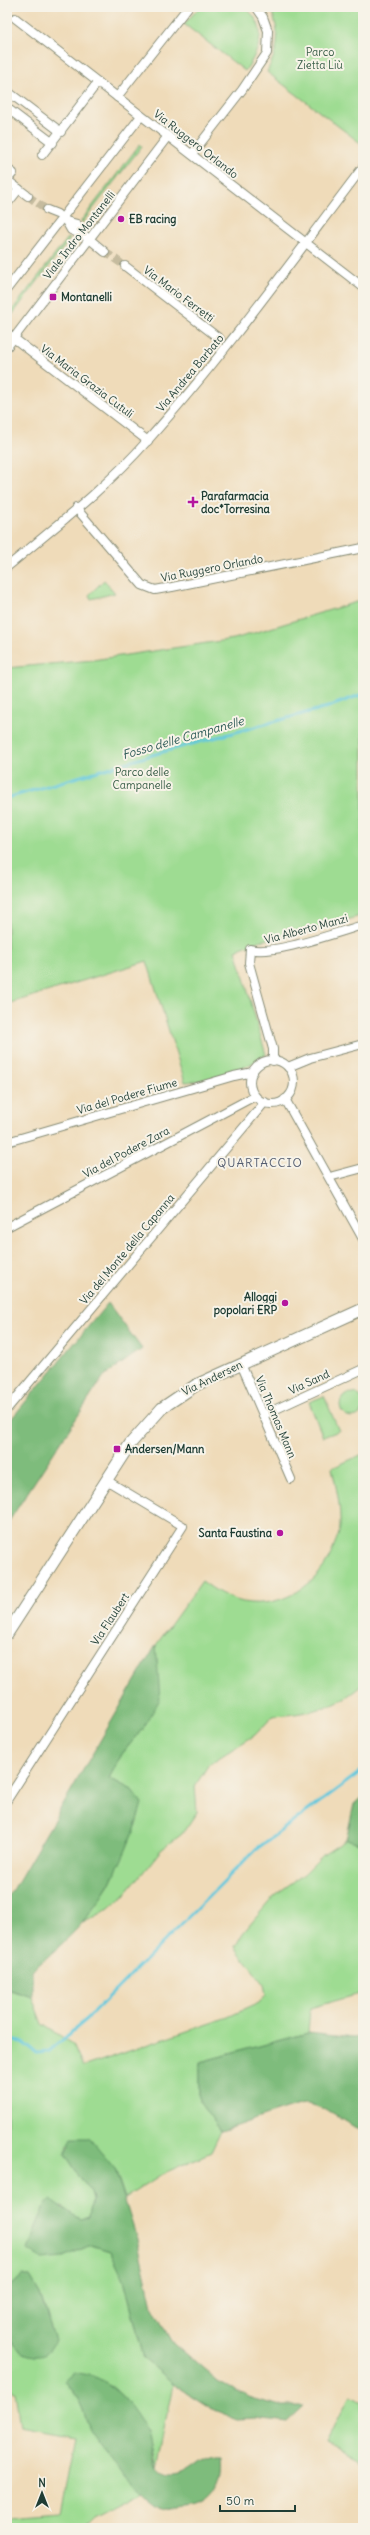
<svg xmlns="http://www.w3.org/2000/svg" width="370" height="2535" font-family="Delius,sans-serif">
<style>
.green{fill:#9edc92;stroke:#5e8c63}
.forest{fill:#7ebc7c;stroke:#4e7c58}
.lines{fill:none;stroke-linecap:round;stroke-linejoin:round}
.stream{stroke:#60c8dd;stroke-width:3}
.street-tunnel{stroke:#c5bb9e;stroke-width:8;stroke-dasharray:8 4;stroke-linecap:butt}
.street-casing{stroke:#878c76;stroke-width:10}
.secondary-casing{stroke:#878c76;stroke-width:13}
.street{stroke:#fff;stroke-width:8}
.secondary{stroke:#fff;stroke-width:11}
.poi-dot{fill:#b5179e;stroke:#f7f3e8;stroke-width:1.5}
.labels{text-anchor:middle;stroke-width:4;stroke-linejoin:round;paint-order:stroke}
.park-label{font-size:11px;fill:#385d47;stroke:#f7f3e8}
.street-label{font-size:11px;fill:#1f3d34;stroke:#f7f3e8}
.poi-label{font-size:11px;font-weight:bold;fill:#1f3d34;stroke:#f7f3e8;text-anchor:start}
.water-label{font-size:12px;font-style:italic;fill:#2c5956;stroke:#f7f3e8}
.neighbourhood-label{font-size:12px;letter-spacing:1px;fill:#555e71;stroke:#f7f3e8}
</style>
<rect width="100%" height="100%" fill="#f7f3e8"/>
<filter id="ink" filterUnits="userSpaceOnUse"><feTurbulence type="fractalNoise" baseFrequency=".025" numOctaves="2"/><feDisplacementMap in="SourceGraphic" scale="8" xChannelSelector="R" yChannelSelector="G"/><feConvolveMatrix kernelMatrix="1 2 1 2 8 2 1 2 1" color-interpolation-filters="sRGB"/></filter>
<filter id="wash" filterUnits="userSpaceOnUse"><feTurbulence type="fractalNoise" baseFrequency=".012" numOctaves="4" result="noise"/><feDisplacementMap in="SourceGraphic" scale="16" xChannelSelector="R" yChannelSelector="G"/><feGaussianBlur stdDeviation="0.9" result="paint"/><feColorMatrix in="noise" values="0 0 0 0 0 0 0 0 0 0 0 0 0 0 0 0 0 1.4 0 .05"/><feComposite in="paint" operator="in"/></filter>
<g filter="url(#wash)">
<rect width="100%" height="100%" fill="#efdbb9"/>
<!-- green -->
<g class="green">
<path d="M200 7H244C270 25 260 50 245 71L184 24Z"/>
<path d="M280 7H363V145L267 72C278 48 281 38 272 12Z"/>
<polygon points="140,144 142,146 82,223 81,221"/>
<polygon points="68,238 70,239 12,315 10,313"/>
<polygon points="104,580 115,593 91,599 89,595"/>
<path d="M363 600V915L315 930 259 941 236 950 266 1055C244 1070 212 1081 185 1082L147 961 7 1004V668L93 660 234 639Z"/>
<circle cx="352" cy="1405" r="12"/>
<polygon points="324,1396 339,1431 323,1437 309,1402"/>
<path d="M363 1454V1684C337 1708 307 1714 273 1716L255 1735 209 1764 195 1786 197 1812 182 1834 161 1850 128 1891 109 1909 83 1923 111 1882 137 1822 132 1790 109 1778 122 1754 144 1727 157 1667 156 1645 202 1581C214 1590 227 1598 243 1602 281 1609 320 1585 333 1549 335 1542 340 1533 340 1526 341 1506 336 1487 332 1468Z"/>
<polygon points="346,1840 363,1845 363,1993 310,2008 308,2033 200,2062 200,2102 221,2131 211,2152 162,2174 125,2198 115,2169 67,2145 65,2154 90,2192 92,2199 89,2217 82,2220 71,2216 63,2206 43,2208 40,2219 63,2257 91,2245 110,2251 124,2280 144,2359 173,2384 156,2469 148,2432 122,2396 109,2384 64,2381 80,2402 90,2428 106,2451 143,2492 95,2517 84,2528 7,2528 7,2517 60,2513 75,2437 20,2427 15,2391 7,2386 7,2325 12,2341 49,2320 40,2294 30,2277 23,2275 7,2290 7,1989 32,1997 42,2024 73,2044 83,2067 228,2017 259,2003 266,1994 264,1985 235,1947 243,1933 275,1895 304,1874 323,1855"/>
<polygon points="350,2395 363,2401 363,2462 326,2444"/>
</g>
<!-- forest -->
<g class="forest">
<polygon points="108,1303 142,1349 104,1376 7,1524 7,1424"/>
<path d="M156 1645 160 1699 144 1727 122 1754 109 1778 132 1790 142 1803C131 1845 111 1888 83 1922 68 1940 49 1955 32 1971V1997L7 1989V1896L13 1890Z"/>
<polygon points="363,1796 363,1845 346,1840 354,1804"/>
<path d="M308 2033 354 2038 363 2037V2130C343 2124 329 2107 307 2104 298 2103 235 2127 221 2131L200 2102V2062Z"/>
<path d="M72 2138H89L115 2169 137 2239 152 2306 171 2341 217 2380 253 2399 281 2406H304L287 2422 256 2418 237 2419 214 2410 173 2384 144 2359 124 2280 110 2251 91 2245 63 2257 42 2259 28 2250 43 2208 51 2199C62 2206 70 2215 82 2220L89 2217 92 2199 90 2192 65 2154Z"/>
<path d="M23 2275 30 2277 40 2294 55 2341C51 2350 47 2357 35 2356 2 2353 7 2316 7 2290Z"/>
<path d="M73 2373C103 2373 122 2393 138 2417 141 2422 146 2427 148 2432 153 2444 149 2472 164 2476 190 2483 199 2455 220 2457 222 2473 218 2493 203 2503 194 2510 174 2511 162 2507 144 2499 101 2447 90 2429 86 2421 84 2411 80 2403 76 2395 69 2388 64 2381Z"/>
</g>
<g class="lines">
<!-- stream -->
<g class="stream">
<polyline points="7,798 159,753 328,707 363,694"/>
<polyline points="7,2040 22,2042 36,2053 48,2052 87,2019 255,1850 363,1770"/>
</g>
</g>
</g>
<g filter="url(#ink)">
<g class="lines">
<!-- street-tunnel -->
<g class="street-tunnel">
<polyline points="28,196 47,210"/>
<polyline points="105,252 125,266"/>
</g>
<defs>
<g id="street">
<polyline points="15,18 363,287"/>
<polyline points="7,91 61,132"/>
<polyline points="117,97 188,7"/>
<polyline points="7,108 53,143"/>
<polyline points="192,154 242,90 267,53 268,31 263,17 256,7"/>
<polyline points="42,155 98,82"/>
<polyline points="7,169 13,173 7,180"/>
<polyline points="7,180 28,196"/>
<polyline points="7,204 19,189"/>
<polyline points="47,210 57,214"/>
<polyline points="66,221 77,224 85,236"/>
<polyline points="66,221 71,230 85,236"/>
<polyline points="93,242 105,252"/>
<polyline points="125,266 220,339"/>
<polyline points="7,289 141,116"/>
<polyline points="7,333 148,441"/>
<polyline points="7,347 168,136"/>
<polyline points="76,508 142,585 155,590 172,587 363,548"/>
<path d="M7 567C55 527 107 487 148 440 225 354 293 259 363 167"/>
<circle cx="272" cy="1082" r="22"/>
<path d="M273 1061V1049L249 963 250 949C272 956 338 932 363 925"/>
<polyline points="288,1067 310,1058 363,1044"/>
<polyline points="285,1099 363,1239"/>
<polyline points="7,1142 234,1076 253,1072"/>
<polyline points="333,1176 363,1168"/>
<polyline points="7,1227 255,1096"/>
<polyline points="241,1364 291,1479"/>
<polyline points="7,1409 265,1102"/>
<polyline points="263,1415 363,1369"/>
<polyline points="7,1800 183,1526 106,1480"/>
</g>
<polyline id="secondary" points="7,1634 130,1444 162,1408 196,1385 363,1309"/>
</defs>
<!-- street casing -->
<use href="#street" class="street-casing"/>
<!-- secondary casing -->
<use href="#secondary" class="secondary-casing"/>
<!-- street -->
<use href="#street" class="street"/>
<!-- secondary -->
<use href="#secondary" class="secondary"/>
</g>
</g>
<!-- markers -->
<g class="poi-dot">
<circle cx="121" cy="219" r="4"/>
<rect x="49" y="293" width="8" height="8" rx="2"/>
<path d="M191 496h4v4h4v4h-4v4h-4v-4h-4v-4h4z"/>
<circle cx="285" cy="1303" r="4"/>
<rect x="113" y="1445" width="8" height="8" rx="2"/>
<circle cx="280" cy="1533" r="4"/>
</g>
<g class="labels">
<!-- park labels -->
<g class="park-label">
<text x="320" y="56">Parco<tspan x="320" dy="13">Zietta Liù</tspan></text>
<text x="142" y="776">Parco delle<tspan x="142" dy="13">Campanelle</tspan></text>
</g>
<!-- street labels -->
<g class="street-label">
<text transform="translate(196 144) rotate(38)" y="4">Via Ruggero Orlando</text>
<text transform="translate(79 235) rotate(-52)" y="4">Viale Indro Montanelli</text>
<text transform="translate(179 294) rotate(37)" y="4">Via Mario Ferretti</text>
<text transform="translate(190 373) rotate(-50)" y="4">Via Andrea Barbato</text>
<text transform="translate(87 381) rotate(37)" y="4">Via Maria Grazia Cutuli</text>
<text transform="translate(212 568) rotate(-11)" y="4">Via Ruggero Orlando</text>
<text transform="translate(306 929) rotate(-15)" y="4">Via Alberto Manzi</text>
<text transform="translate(127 1096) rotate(-16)" y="4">Via del Podere Fiume</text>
<text transform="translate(126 1152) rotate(-28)" y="4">Via del Podere Zara</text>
<text transform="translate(127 1249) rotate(-50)" y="4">Via del Monte della Capanna</text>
<text transform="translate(212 1378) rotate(-26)" y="4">Via Andersen</text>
<text transform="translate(309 1382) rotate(-25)" y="4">Via Sand</text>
<text transform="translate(276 1417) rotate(67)" y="4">Via Thomas Mann</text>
<text transform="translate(110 1619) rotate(-57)" y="4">Via Flaubert</text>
</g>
<!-- poi labels -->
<g class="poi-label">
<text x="129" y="223">EB racing</text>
<text x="61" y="301">Montanelli</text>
<text x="201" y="500">Parafarmacia<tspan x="201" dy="13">doc*Torresina</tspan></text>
<text x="277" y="1301" text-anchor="end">Alloggi<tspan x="277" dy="13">popolari ERP</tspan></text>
<text x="125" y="1453">Andersen/Mann</text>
<text x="272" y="1537" text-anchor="end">Santa Faustina</text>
</g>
<!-- water labels -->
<g class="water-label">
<text transform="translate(183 738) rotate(-16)" y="4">Fosso delle Campanelle</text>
</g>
<!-- neighbourhood labels -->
<g class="neighbourhood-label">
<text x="260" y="1167">QUARTACCIO</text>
</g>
</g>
<!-- margin -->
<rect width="370" height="2535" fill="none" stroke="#f7f3e8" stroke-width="24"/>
<!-- north arrow -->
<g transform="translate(42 2493)" stroke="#f7f3e8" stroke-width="3" paint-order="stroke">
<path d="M0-3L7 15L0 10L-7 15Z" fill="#1f3d34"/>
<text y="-6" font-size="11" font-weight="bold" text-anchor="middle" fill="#1f3d34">N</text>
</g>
<!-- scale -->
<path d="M220 2505v6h75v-6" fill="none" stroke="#1f3d34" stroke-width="2"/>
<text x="226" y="2505" font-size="12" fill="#1f3d34" stroke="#f7f3e8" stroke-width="3" paint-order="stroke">50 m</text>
</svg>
